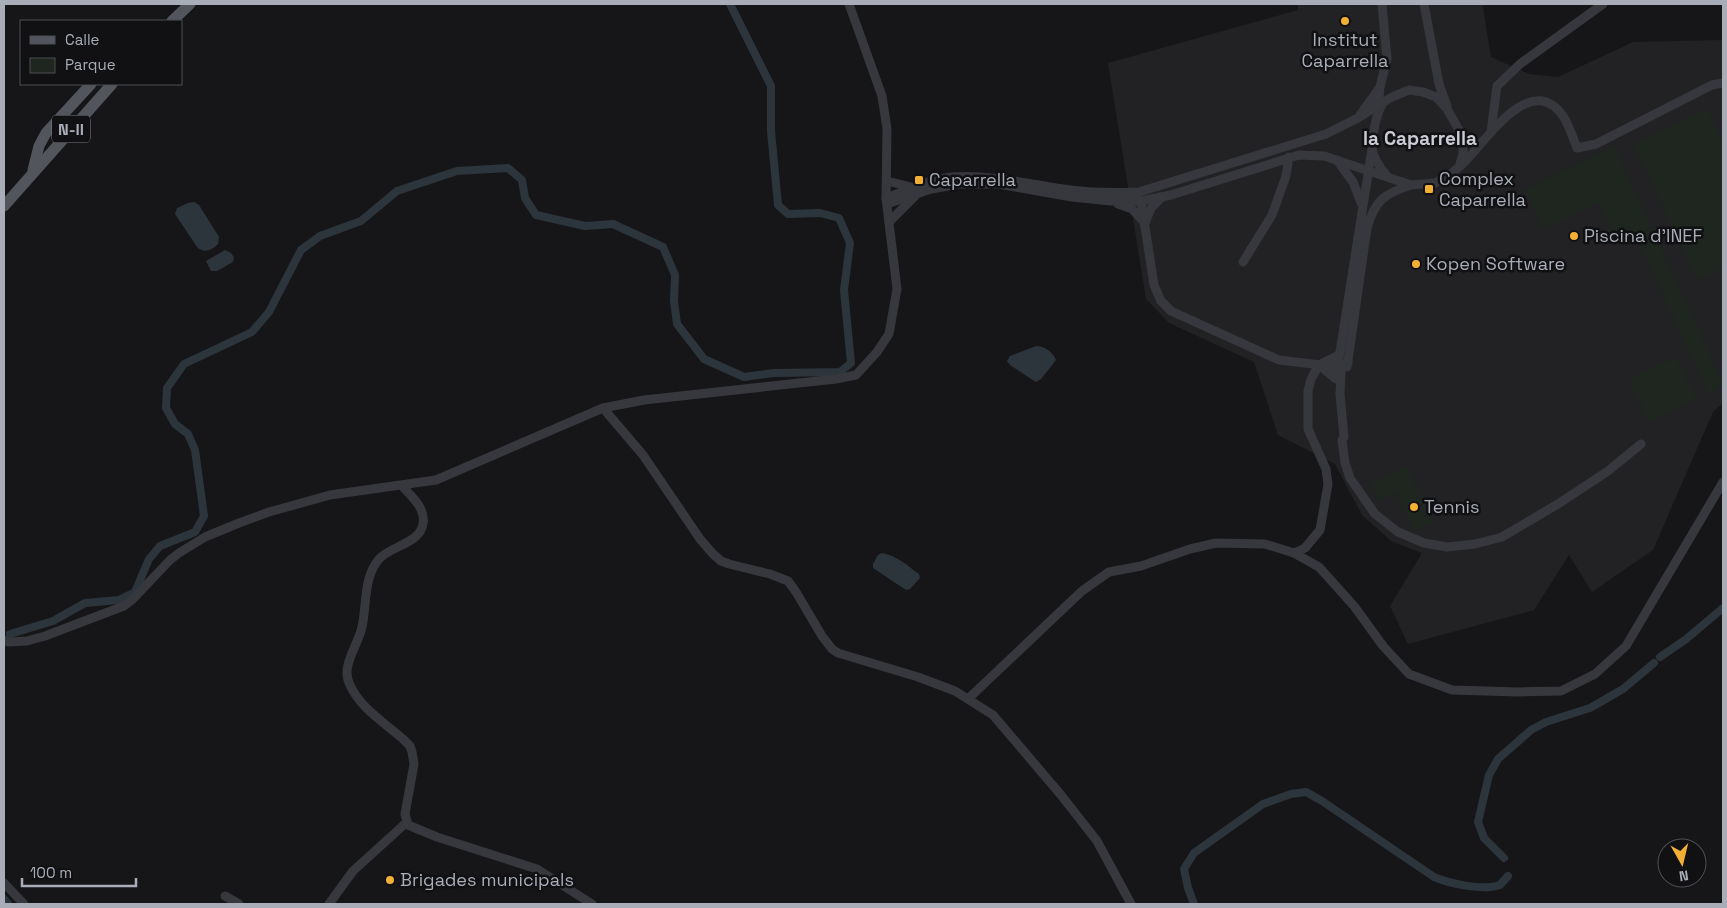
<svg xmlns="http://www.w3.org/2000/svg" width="1727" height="908" font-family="'Space Grotesk',sans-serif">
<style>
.built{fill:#222225}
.green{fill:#1e261f}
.water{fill:#2c353c}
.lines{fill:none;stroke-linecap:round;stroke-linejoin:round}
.canal{stroke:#2c353c;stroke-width:8}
.minor{stroke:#37383d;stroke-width:9}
.major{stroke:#53555c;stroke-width:11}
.poi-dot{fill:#f2b134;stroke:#111113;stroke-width:2}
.labels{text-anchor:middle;stroke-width:5;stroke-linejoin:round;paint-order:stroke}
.shield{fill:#111113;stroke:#7b7e86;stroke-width:1}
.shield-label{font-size:16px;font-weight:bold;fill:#a8adb8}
.poi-label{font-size:18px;fill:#a8adb8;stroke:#111113;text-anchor:start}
.neighbourhood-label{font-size:19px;font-weight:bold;fill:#c9ccd4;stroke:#111113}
</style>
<rect width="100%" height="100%" fill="#161618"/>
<!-- built -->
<polygon class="built" points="1298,4 1484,4 1483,7 1491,57 1529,74 1558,77 1633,42 1723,40 1723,403 1713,412 1653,550 1592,592 1569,555 1534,610 1408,644 1390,606 1422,553 1391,541 1362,515 1335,464 1278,435 1254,362 1169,323 1146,299 1108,63 1298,10"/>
<!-- green -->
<g class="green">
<polygon points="1708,109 1723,141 1723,268 1698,280 1633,144"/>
<polygon points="1614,146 1723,384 1709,396 1634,231 1616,239 1599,203 1543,229 1525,189"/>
<polygon points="1676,357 1696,399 1649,421 1629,380"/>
<polygon points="1407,467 1432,522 1414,531 1396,492 1378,500 1370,484"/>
</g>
<!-- water -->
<g class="water">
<path d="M194 202 199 205 219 237 218 244C212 250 204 254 197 247L175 214 177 208 188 203Z"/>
<polygon points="225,250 231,253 234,257 233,262 217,271 211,271 206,261"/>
<path d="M1036 346C1044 346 1053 352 1056 360L1041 379 1036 382 1010 365 1007 361 1010 356Z"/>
<path d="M882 553C896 555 908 566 919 574L920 578 910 589 906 590 873 568V564L878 555Z"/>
</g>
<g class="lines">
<!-- canal -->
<g class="canal">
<polyline points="10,634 53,621 85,603 119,600 135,592 149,559 160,546 195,532 204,516 195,450 188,434 175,424 166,408 167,388 184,364 252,332 269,312 301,250 320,236 361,221 397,191 457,171 508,168 522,180 525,198 536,215 585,226 613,224 663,247 675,275 674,301 677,324 704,359 744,377 773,373 840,372 851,363 844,290 850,243 839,218 820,213 788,214 778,205 771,131 771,86 730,4"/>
<polyline points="1660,657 1685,640 1723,608"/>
<polyline points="1504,858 1484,838 1478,822 1489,775 1498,759 1531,730 1546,722 1590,708 1623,689 1654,663"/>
<polyline points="4,899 8,904"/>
<path d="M1194 904 1188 888 1184 869 1194 853 1263 804 1291 794 1306 792 1322 801 1434 877C1451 884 1483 891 1500 885L1508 876"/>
</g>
<!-- minor -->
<g class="minor">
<polyline points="1424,4 1439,84 1447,106"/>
<path d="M1382 105C1376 114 1372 137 1372 148 1373 158 1381 169 1387 176"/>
<polyline points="1378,107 1380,87 1387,59 1382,4"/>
<polyline points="1360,115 1380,87"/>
<polyline points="1491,132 1497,86 1520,64 1603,4"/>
<polyline points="1337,160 1353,182 1362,205"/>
<path d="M1459 167C1483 147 1529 68 1563 116 1569 125 1573 138 1577 148L1596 144 1712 85 1723 83"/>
<polyline points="887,181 911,187"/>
<path d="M886 198C909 190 928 179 952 177 992 174 1031 185 1070 190 1094 193 1116 193 1139 192L1326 134 1358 118 1392 97 1409 90 1423 92 1436 97 1447 109 1463 137V154L1459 167 1451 174 1435 183 1411 185 1324 156 1299 155 1171 195 1141 201H1111L1072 197 998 184H960L931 189 887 204"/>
<polyline points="1141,201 1154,285 1161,301 1171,311 1279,360 1338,367 1348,363"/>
<polyline points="1118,204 1132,209 1145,223"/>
<polyline points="1146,221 1151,208 1162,197"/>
<polyline points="889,222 915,196"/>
<polyline points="1243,262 1272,215 1286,176 1289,157"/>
<polyline points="1319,365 1336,379"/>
<polyline points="1338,367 1341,373 1340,394 1344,437 1342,440 1345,463 1350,478 1375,514 1398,532 1424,543 1447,547 1475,544 1502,537 1558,504 1608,471 1641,444"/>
<path d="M1347 367 1367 228C1375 200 1384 194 1411 185"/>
<polyline points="1337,371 1372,149"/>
<polyline points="603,408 643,455 700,539 713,554 721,561 729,564 770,574 788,581 796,592 822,636 832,649 838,653 918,677 955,691 993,715 1061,795 1097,841 1131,904"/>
<path d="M402 486C411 496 426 508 423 524 420 543 392 546 380 558 363 576 367 605 362 627 358 646 340 666 350 685 360 708 385 723 403 739L410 746 412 752 414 764 405 814 408 825 437 837 537 869 592 904"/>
<polyline points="1294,553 1305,548 1320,530 1328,484 1326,469 1308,429 1308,391 1311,379 1319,365 1339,355"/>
<polyline points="4,640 8,642 27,641 45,636 124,606 133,599 170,560 179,553 205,537 239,523 269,512 330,495 436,480 603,408 644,400 836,379 856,375 877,352 889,334 897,289 886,198 887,129 882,96 849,4"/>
<polyline points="969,698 1082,591 1109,572 1141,566 1190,549 1216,543 1265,544 1294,553 1319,567 1354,606 1383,646 1409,674 1452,690 1518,692 1561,691 1595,674 1626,646 1723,482"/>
<polyline points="4,883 24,904"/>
<polyline points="225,896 239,904"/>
<polyline points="329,904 353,871 407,822"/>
</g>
<!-- major -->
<g class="major">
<polyline points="172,21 190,4"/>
<polyline points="33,170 39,146 46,133 91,84"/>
<polyline points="4,206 112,84"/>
</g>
</g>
<!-- markers -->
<g class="poi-dot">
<circle cx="1345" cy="21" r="5"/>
<rect x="914" y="175" width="10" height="10" rx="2.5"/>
<rect x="1424" y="184" width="10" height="10" rx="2.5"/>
<circle cx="1574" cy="236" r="5"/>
<circle cx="1416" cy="264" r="5"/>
<circle cx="1414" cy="507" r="5"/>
<circle cx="390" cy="880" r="5"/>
</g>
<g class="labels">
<!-- shield labels -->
<rect class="shield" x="52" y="115.5" width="38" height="27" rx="4"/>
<g class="shield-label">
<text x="71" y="135">N-II</text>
</g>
<!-- poi labels -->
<g class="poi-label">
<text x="1345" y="46" text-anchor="middle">Institut<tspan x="1345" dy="21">Caparrella</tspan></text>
<text x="1439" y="185">Complex<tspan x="1439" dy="21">Caparrella</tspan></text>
<text x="929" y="186">Caparrella</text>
<text x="1584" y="242">Piscina d'INEF</text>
<text x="1426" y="270">Kopen Software</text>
<text x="1424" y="513">Tennis</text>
<text x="400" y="886">Brigades municipals</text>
</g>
<!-- neighbourhood labels -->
<g class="neighbourhood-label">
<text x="1420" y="145">la Caparrella</text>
</g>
</g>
<!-- border -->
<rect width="1727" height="908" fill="none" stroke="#a8adb8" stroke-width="10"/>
<!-- legend -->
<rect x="20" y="20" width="162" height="65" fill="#111113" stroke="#4d4f55"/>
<rect x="30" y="36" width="25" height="8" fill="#53555c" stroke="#4d4f55"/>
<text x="65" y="45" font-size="15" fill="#a8adb8">Calle</text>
<rect x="30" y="58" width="25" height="15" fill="#1e261f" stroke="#4d4f55"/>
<text x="65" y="70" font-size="15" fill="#a8adb8">Parque</text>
<!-- north arrow -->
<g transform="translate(1682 863) rotate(172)"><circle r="24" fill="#111113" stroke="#4d4f55"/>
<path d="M0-4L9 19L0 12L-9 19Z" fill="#f2b134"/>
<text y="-8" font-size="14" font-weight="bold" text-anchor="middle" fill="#a8adb8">N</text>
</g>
<!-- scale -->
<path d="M22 878v8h114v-8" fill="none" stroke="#a8adb8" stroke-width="2.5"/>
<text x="30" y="878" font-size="15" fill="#a8adb8" stroke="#111113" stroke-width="4" paint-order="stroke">100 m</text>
</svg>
